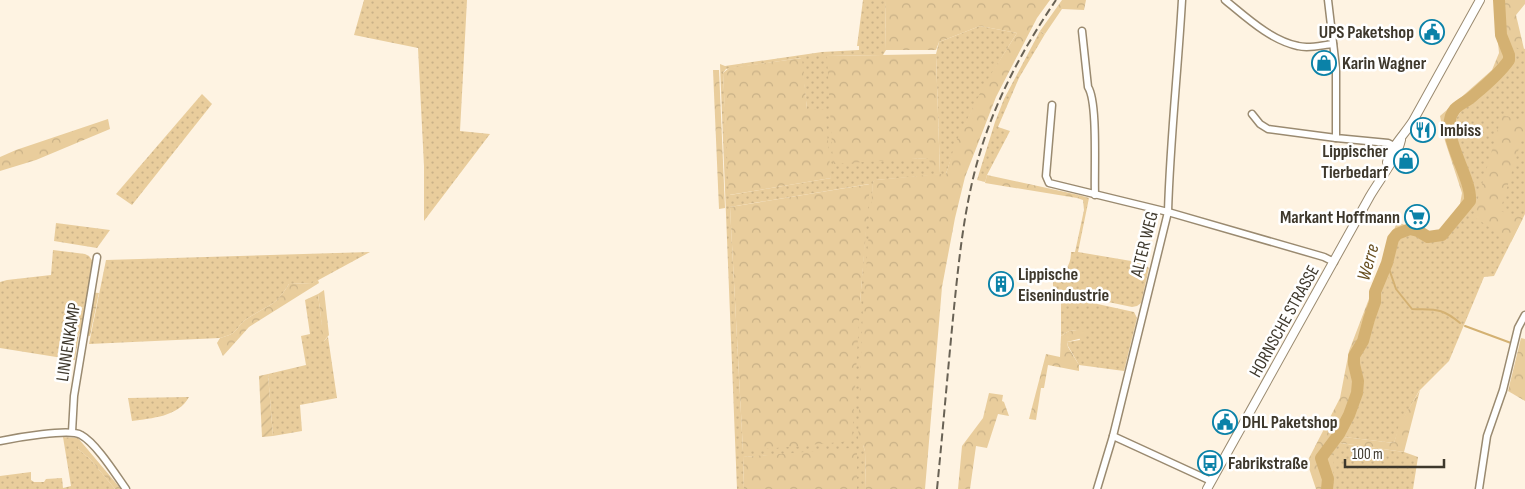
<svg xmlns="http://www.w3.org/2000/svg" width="1525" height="489" font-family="'Sofia Sans Condensed',sans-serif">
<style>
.grass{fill:url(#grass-dots);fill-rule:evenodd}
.forest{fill:url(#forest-crowns)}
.garden{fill:url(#garden-furrows)}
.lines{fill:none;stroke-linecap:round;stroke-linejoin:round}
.stream{stroke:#d4b172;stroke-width:2}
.river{stroke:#d4b172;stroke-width:12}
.minor-casing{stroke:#9a8a70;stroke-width:9}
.major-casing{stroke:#9a8a70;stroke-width:10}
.minor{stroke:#fff;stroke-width:6}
.major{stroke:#fff;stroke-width:8}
.rail{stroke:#696255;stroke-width:2;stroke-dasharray:8 4;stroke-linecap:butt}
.labels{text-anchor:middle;stroke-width:5;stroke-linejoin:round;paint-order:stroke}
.poi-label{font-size:18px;font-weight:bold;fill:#3e382c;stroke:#fff;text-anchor:start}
.street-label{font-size:18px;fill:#3e382c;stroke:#fff}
.water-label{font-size:19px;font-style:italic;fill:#695021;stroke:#fff}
</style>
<defs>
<pattern id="grass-dots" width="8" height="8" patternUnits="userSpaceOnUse" patternTransform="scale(1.25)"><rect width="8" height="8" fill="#e9cd9c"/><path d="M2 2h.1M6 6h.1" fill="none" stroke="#c9b187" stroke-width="1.8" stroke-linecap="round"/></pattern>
<pattern id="forest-crowns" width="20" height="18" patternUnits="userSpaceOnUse" patternTransform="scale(1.25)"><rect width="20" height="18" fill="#e9cd9c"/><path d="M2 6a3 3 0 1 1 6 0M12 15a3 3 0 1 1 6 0" fill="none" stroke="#c9b187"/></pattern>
<pattern id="garden-furrows" width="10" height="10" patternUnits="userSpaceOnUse" patternTransform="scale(1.25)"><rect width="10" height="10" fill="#e9cd9c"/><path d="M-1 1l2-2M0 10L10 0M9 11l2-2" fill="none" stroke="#c9b187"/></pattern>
</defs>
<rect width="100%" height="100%" fill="#fef3e2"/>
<!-- grass -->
<g class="grass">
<polygon points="364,0 467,0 460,131 490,134 424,221 424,166 418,48 354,35"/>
<path d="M863 0H885L886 50 883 55 827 56 898 159 928 158 940 173 936 54 939 42 980 26 1017 33C988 79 963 121 946 174L876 180 873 182 863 445 865 451 866 489H857V450L743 457 744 489H737L720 64 725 66 822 52 859 50V46H857ZM801 58 807 109 831 178 730 195 723 73 726 69ZM869 184 860 303 743 451 730 207Z"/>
<polygon points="1040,31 1045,34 1019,78 998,127 1010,131 987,175 985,183 985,182 977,180 995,122 1004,99"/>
<polygon points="1512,44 1525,49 1525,214 1494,276 1484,277 1449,361 1419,391 1400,425 1394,443 1336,436 1348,416 1354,392 1355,355 1392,267 1383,261 1391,238 1413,234 1427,241 1444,238 1469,198 1461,165 1454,143 1452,128 1454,122 1465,105 1506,66"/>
<polygon points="202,94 212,104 132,205 116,194"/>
<path d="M1079 195 1089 198 1078 252 1143 263 1149 268 1141 303 1137 306 1132 307 1056 291 1053 286V279C1065 272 1071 266 1071 252H1075L1084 210 1083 200 1077 198Z"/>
<polygon points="56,223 110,230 97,248 54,241"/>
<polygon points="53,250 85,254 89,256 94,263 84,307 76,309 75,333 79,334 75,360 0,348 0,282 7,280 51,275"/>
<path d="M370 252 313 283 289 284C275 307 268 305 248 318 234 328 240 333 220 338L89 344 106 260Z"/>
<polygon points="318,294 324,341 328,337 337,398 300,405 302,431 273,436 268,374 306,365 301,336 310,334 305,300"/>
<polygon points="1061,296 1134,312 1137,318 1124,371 1079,365 1068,346 1067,342 1080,340 1077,330 1069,331 1061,336"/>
<path d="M189 397C178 417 152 418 132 421L128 398Z"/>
<polygon points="63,437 78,438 78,449 90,459 115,489 0,489 0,476 31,472 31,480 34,482 44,482 46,479 62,478 63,488 71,486"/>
<polygon points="1333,442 1404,452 1418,457 1413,489 1333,489"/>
</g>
<!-- forest -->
<g class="forest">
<polygon points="885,0 1050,0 1037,18 996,97 965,177 955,218 942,287 925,489 866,489 865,451 863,445 858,440 863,306 873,182 875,180 939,174 927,158 833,164 827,56 936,54 940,174 946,174 955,144 984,85 1017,33 980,26 939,42 936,50 886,50"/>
<polygon points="1062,0 1086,0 1084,10 1062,9 1045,34 1040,31"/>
<polygon points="1497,0 1525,0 1525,4 1516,15 1524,49 1512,47 1506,66 1465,105 1454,122 1452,128 1454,143 1461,165 1469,198 1464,215 1444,238 1436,242 1427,241 1413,235 1391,238 1397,222 1416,229 1435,232 1451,221 1460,204 1462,193 1445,141 1440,116 1492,70 1499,53 1497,32"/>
<polygon points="802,58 807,109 825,109 831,178 729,195 723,73 729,68"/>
<polygon points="713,70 719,70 725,208 719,209"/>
<polygon points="1502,115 1525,121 1525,138 1522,138 1500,211 1523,218 1511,242 1473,216"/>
<polygon points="108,119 110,129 36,160 0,171 0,157 16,150"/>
<polygon points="987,175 1079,195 1077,198 985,183"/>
<polygon points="870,184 860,303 852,441 743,451 730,207"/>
<polygon points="1383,262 1393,267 1355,355 1354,391 1348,415 1336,436 1394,443 1399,425 1420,390 1404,452 1334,442 1333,489 1316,489 1307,462 1340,398 1349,351"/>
<path d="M318 280 319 283 249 327 223 356 217 343 220 338C240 333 234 328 248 318 268 305 275 307 289 284L312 283Z"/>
<polygon points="324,290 329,335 324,341 321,341 319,335 322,327 318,294"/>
<polygon points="87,292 99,293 90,336 75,333 76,309 84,307"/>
<polygon points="1077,330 1087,332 1086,337 1067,342 1068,347 1079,365 1079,371 1048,365 1044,388 1041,388 1036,420 1029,419 1046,354 1060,357 1061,336 1069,331"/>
<polygon points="1521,338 1525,339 1525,401 1508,391"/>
<polygon points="989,393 1003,395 1002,401 1004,402 1009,416 998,414 987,448 976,446 970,489 958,489 962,446 983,418"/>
<polygon points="78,438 121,489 115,489 90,459 78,449"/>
<polygon points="852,448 857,450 857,489 744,489 743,457"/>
</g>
<!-- garden -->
<polygon class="garden" points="268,374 273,436 262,437 259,376"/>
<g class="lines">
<!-- stream -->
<g class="stream">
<path d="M1387 263 1396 289 1412 309C1435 310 1441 307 1460 323"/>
<polyline points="1465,326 1511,343"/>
</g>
<!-- river -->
<path class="river" d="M1327 489 1328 479 1321 458 1339 434 1349 415 1357 393 1358 381 1354 364V356L1363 341 1369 319 1375 302V292L1387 263 1393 239 1397 234 1410 229 1418 231 1428 237 1442 235 1470 201C1472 175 1436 131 1455 109 1461 103 1468 101 1474 95 1486 85 1500 73 1509 60V55L1501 35 1499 0"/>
<defs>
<g id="minor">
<path d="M1225 0C1246 17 1270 40 1298 46 1309 49 1322 45 1333 44"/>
<polyline points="1328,0 1336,68 1336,138 1388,143 1398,148"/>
<path d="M1082 31 1088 87C1098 102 1094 172 1095 195"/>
<polyline points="1052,105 1046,176 1049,183 1168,212 1324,257 1334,262"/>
<polyline points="1252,114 1260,124 1268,129 1336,138"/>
<polyline points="72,432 74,396 97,257"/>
<polyline points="1113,436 1211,481"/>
<path d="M0 441C15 438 70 428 81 435 96 443 116 475 126 489"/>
<path d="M1097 489 1113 436 1168 212C1170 141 1178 70 1182 0"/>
<polyline points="1479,489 1487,436 1503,390 1518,328 1525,315"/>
</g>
<g id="major">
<path d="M1387 162C1391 147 1404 135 1413 121L1480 0"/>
<path d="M1207 489 1370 196C1380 179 1397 158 1401 140"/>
</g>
</defs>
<!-- minor casing -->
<use href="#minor" class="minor-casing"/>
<!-- major casing -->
<use href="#major" class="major-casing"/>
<!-- minor -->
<use href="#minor" class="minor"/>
<!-- major -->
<use href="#major" class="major"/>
<!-- rail -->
<path class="rail" d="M937 489C943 429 948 368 954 308 959 259 964 210 977 163 993 104 1022 50 1056 0"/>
</g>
<!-- icons -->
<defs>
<symbol id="civic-ring" viewBox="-11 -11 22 22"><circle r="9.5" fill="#fff" stroke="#0b82a8" stroke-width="1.5"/><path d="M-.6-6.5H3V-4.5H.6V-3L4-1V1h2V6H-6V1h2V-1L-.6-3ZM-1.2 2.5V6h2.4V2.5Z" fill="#0b82a8"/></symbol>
<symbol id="shop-ring" viewBox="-11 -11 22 22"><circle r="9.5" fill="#fff" stroke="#0b82a8" stroke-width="1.5"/><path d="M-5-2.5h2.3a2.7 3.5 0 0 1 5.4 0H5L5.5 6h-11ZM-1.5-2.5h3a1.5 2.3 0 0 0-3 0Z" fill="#0b82a8"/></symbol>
<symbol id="restaurant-ring" viewBox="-11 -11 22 22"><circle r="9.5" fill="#fff" stroke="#0b82a8" stroke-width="1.5"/><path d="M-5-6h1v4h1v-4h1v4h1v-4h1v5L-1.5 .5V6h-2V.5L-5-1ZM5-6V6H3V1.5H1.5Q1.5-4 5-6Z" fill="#0b82a8"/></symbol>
<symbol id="supermarket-ring" viewBox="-11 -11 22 22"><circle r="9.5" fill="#fff" stroke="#0b82a8" stroke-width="1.5"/><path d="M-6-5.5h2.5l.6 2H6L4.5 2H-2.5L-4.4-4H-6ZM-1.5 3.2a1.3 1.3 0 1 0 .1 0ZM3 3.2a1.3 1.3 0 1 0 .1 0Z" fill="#0b82a8"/></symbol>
<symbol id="building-ring" viewBox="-11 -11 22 22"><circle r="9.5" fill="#fff" stroke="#0b82a8" stroke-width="1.5"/><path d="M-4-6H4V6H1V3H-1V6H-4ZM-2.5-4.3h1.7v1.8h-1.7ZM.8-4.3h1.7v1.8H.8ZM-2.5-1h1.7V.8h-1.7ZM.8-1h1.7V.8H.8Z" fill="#0b82a8"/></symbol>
<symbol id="bus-ring" viewBox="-11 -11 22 22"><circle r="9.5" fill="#fff" stroke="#0b82a8" stroke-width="1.5"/><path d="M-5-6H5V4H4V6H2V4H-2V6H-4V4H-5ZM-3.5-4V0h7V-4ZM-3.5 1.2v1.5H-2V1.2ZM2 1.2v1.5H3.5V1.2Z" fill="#0b82a8"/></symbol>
</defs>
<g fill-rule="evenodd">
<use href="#civic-ring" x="1418" y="18" width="28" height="28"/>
<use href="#shop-ring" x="1310" y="49" width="28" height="28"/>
<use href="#restaurant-ring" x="1409" y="116" width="28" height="28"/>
<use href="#shop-ring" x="1392" y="147" width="28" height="28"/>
<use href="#supermarket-ring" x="1403" y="203" width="28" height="28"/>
<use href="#building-ring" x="987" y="270" width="28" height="28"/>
<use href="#civic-ring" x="1211" y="408" width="28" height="28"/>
<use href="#bus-ring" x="1196" y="449" width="28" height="28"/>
</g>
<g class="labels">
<!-- poi labels -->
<g class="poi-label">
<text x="1414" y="38" text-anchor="end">UPS Paketshop</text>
<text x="1342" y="69">Karin Wagner</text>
<text x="1440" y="136">Imbiss</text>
<text x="1388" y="157" text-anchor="end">Lippischer<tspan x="1388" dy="21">Tierbedarf</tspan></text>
<text x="1400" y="223" text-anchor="end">Markant Hoffmann</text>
<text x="1018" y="280">Lippische<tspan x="1018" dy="21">Eisenindustrie</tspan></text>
<text x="1242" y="428">DHL Paketshop</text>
<text x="1228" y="469">Fabrikstraße</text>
</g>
<!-- street labels -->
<g class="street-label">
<text transform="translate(1144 244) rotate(-76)" y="6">ALTER WEG</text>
<text transform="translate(1284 321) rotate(-61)" y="6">HORNSCHE STRASSE</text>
<text transform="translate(68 342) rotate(-81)" y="6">LINNENKAMP</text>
</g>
<!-- water labels -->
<g class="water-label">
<text transform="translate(1367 262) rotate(-74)" y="7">Werre</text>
</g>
</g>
<!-- scale -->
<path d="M1345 459v8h99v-8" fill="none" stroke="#3e382c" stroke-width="2.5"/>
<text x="1352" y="459" font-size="15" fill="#3e382c" stroke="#ffffff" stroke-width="4" paint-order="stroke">100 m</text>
</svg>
